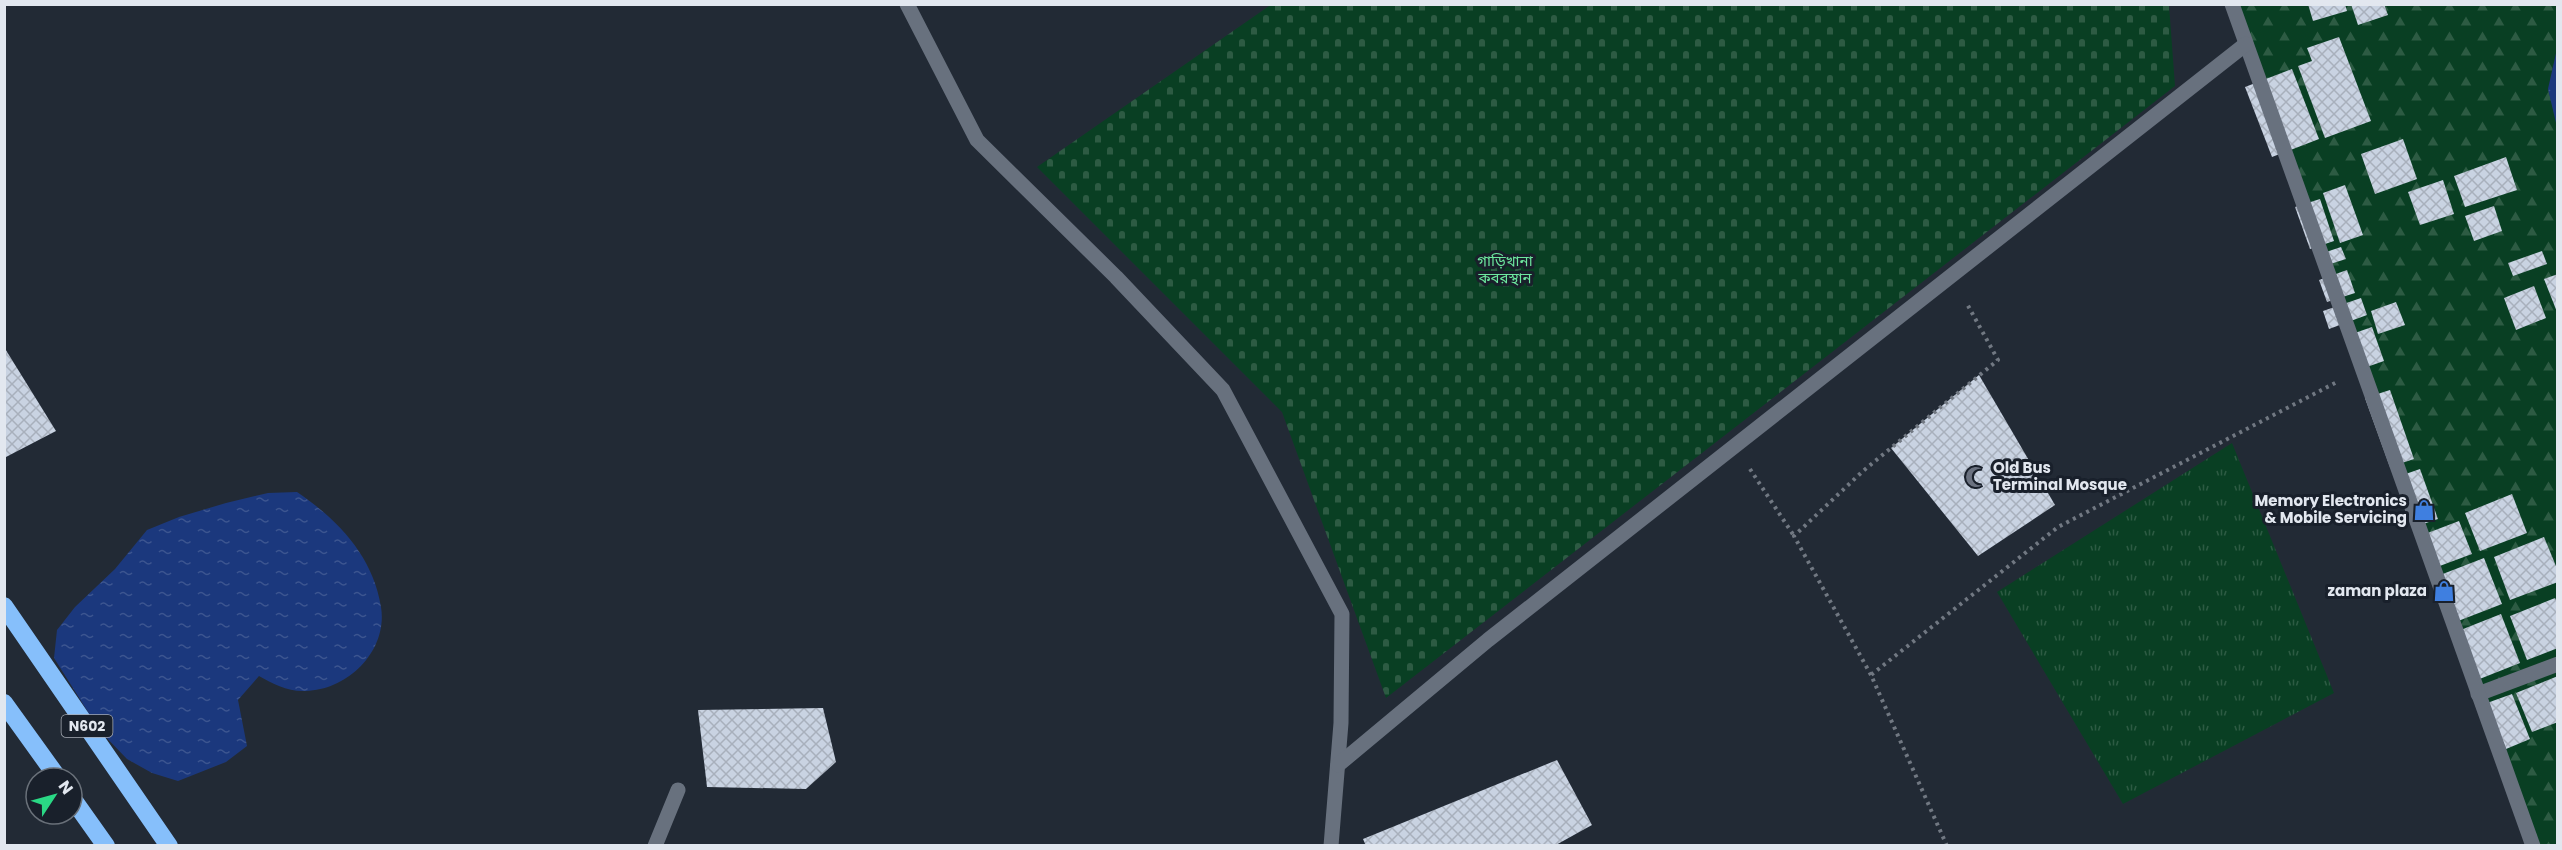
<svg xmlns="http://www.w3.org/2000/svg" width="2562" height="850" font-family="Poppins,'Noto Sans Bengali',sans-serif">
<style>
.grass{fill:url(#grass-tufts)}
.forest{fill:url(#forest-firs)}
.cemetery{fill:url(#cemetery-stones)}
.water{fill:url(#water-ripples)}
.building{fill:url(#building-cross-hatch)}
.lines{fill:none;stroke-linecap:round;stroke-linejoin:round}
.path{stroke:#717882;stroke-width:4;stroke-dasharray:3 4.5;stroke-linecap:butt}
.lane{stroke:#68717e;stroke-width:15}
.street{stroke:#68717e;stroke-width:15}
.highway{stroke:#86bffb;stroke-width:18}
.labels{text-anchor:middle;stroke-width:6;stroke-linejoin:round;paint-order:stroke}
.shield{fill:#19202b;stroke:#a6abb4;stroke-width:1.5}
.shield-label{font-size:14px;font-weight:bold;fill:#e2e7ef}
.park-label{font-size:15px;fill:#6de99f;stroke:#19202b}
.poi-label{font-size:15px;font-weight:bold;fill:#e2e7ef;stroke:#19202b;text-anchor:end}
</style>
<defs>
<pattern id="grass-tufts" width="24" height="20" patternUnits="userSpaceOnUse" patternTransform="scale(1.5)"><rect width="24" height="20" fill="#093f23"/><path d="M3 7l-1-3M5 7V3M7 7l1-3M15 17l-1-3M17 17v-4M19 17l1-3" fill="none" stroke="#2d5b43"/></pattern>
<pattern id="forest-firs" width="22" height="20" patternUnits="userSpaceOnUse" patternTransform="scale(1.5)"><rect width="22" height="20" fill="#093f23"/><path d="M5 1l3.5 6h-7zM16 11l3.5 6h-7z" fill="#2d5b43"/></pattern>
<pattern id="cemetery-stones" width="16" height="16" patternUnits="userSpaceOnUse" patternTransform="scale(1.5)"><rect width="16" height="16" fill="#093f23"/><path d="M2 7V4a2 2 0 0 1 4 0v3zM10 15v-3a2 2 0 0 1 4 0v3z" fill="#2d5b43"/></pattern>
<pattern id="water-ripples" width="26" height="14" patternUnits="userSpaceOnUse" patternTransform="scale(1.5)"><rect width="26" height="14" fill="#1b387d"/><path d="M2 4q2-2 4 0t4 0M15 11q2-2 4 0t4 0" fill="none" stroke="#3c5590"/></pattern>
<pattern id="building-cross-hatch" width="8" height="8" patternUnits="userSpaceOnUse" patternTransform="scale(1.5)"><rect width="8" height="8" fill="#c9d3e2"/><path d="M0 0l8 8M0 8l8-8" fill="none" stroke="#a8b0bc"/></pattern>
</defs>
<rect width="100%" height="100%" fill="#222a35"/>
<!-- grass -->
<polygon class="grass" points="2232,443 2334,693 2123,804 1997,592"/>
<!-- forest -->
<polygon class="forest" points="2232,5 2557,5 2557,49 2548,89 2558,127 2557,845 2533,845"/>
<!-- cemetery -->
<polygon class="cemetery" points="1272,4 2169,5 2175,86 1386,698 1282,412 1037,167"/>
<!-- water -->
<g class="water">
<polygon points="2557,49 2557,127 2548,89"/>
<path d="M297 492C338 520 373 556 381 607 388 651 348 690 306 691 288 692 273 684 259 676L238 700 247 746 226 762 178 781 152 773 127 759 100 731 54 658 57 630 75 607 115 569 147 530 179 517 226 503 268 493Z"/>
</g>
<!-- building -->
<g class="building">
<polygon points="2308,4 2345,4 2347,11 2313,21"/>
<polygon points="2351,4 2384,4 2388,15 2358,25"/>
<polygon points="2339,37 2371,121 2325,138 2298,66 2312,61 2307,48"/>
<polygon points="2292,69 2319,139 2272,157 2245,87"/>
<polygon points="2403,139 2417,179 2375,194 2361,154"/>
<polygon points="2506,157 2517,190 2465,207 2454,176"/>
<polygon points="2443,180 2454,214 2420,225 2408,192"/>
<polygon points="2345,185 2363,235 2340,243 2323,193"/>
<polygon points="2320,199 2334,241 2310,249 2295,207"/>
<polygon points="2494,206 2502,231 2474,241 2465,216"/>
<polygon points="2341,247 2346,259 2324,266 2320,254"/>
<polygon points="2542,251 2547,264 2513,276 2508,263"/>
<polygon points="2347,270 2355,293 2327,302 2319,280"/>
<polygon points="2558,274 2558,312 2557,312 2544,279"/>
<polygon points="2534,286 2546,318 2516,330 2504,298"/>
<polygon points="2361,298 2367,315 2329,329 2323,311"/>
<polygon points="2396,302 2405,325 2378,334 2371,311"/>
<polygon points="2372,327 2384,361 2361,369 2349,335"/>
<polygon points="4,347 56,431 6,457 4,455"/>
<polygon points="1979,375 2055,505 1978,556 1891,448"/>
<polygon points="2390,390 2414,459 2390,467 2365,398"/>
<polygon points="2420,469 2438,519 2414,527 2397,477"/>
<polygon points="2512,494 2527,533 2480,551 2465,513"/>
<polygon points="2459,521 2472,554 2437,567 2425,534"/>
<polygon points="2544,537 2558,571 2558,582 2510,600 2494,557"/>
<polygon points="2484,558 2502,604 2453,623 2435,577"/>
<polygon points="2555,598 2558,604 2558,648 2527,660 2510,616"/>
<polygon points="2501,614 2520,663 2472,682 2453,633"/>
<polygon points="2558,676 2558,722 2532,732 2516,693"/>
<polygon points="2512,694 2530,739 2506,749 2487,703"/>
<polygon points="823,708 836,762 806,789 707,787 698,710"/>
<polygon points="1557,760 1592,825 1554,846 1366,846 1363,839"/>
</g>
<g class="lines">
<!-- path -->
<g class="path">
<polyline points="1750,469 1794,536"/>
<polyline points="1871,675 1794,536 1863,471 1998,360 1966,302"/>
<polyline points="1947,846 1871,675 2058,527 2337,382"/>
</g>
<!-- lane -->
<polyline class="lane" points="2478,694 2558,664"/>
<!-- street -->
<g class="street">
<polyline points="907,4 977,140 1116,277 1223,390 1342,614 1341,723 1331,846"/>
<polyline points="2232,4 2533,846"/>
<polyline points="1338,765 1488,640 2246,44"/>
<polyline points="655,846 678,790"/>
</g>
<!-- highway -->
<g class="highway">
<polyline points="4,606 169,846"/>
<polyline points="4,703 58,778"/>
<polyline points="72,798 106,846"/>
</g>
</g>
<!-- icons -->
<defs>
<symbol id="mosque-bare" viewBox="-9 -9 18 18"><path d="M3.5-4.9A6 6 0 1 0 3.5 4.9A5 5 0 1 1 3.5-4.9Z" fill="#6b7280" stroke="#19202b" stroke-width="2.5" paint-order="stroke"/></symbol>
<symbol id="shop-bare" viewBox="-9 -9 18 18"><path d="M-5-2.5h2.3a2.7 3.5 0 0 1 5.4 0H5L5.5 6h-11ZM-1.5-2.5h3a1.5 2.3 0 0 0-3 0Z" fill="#3f7fe0" stroke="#19202b" stroke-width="2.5" paint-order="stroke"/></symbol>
</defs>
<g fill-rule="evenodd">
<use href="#mosque-bare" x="1961" y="462" width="30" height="30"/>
<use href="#shop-bare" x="2409" y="495" width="30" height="30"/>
<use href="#shop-bare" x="2429" y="576" width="30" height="30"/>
</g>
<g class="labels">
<!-- shield labels -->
<rect class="shield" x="61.5" y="715" width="51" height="22" rx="4.5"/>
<g class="shield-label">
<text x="87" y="731">N602</text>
</g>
<!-- park labels -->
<g class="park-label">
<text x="1505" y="266">গাড়িখানা<tspan x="1505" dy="17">কবরস্থান</tspan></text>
</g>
<!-- poi labels -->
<g class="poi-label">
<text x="1993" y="473" text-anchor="start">Old Bus<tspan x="1993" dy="17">Terminal Mosque</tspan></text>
<text x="2407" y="506">Memory Electronics<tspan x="2407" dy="17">&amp; Mobile Servicing</tspan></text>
<text x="2427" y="596">zaman plaza</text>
</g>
</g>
<!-- border -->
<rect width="2562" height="850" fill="none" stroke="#e2e7ef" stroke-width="12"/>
<!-- north arrow -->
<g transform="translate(54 796) rotate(54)"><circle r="28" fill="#19202b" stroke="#697079" stroke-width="1.5"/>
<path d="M0-4.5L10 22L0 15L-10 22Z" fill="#2ad885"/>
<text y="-9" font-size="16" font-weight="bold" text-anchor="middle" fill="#e2e7ef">N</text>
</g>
</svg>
